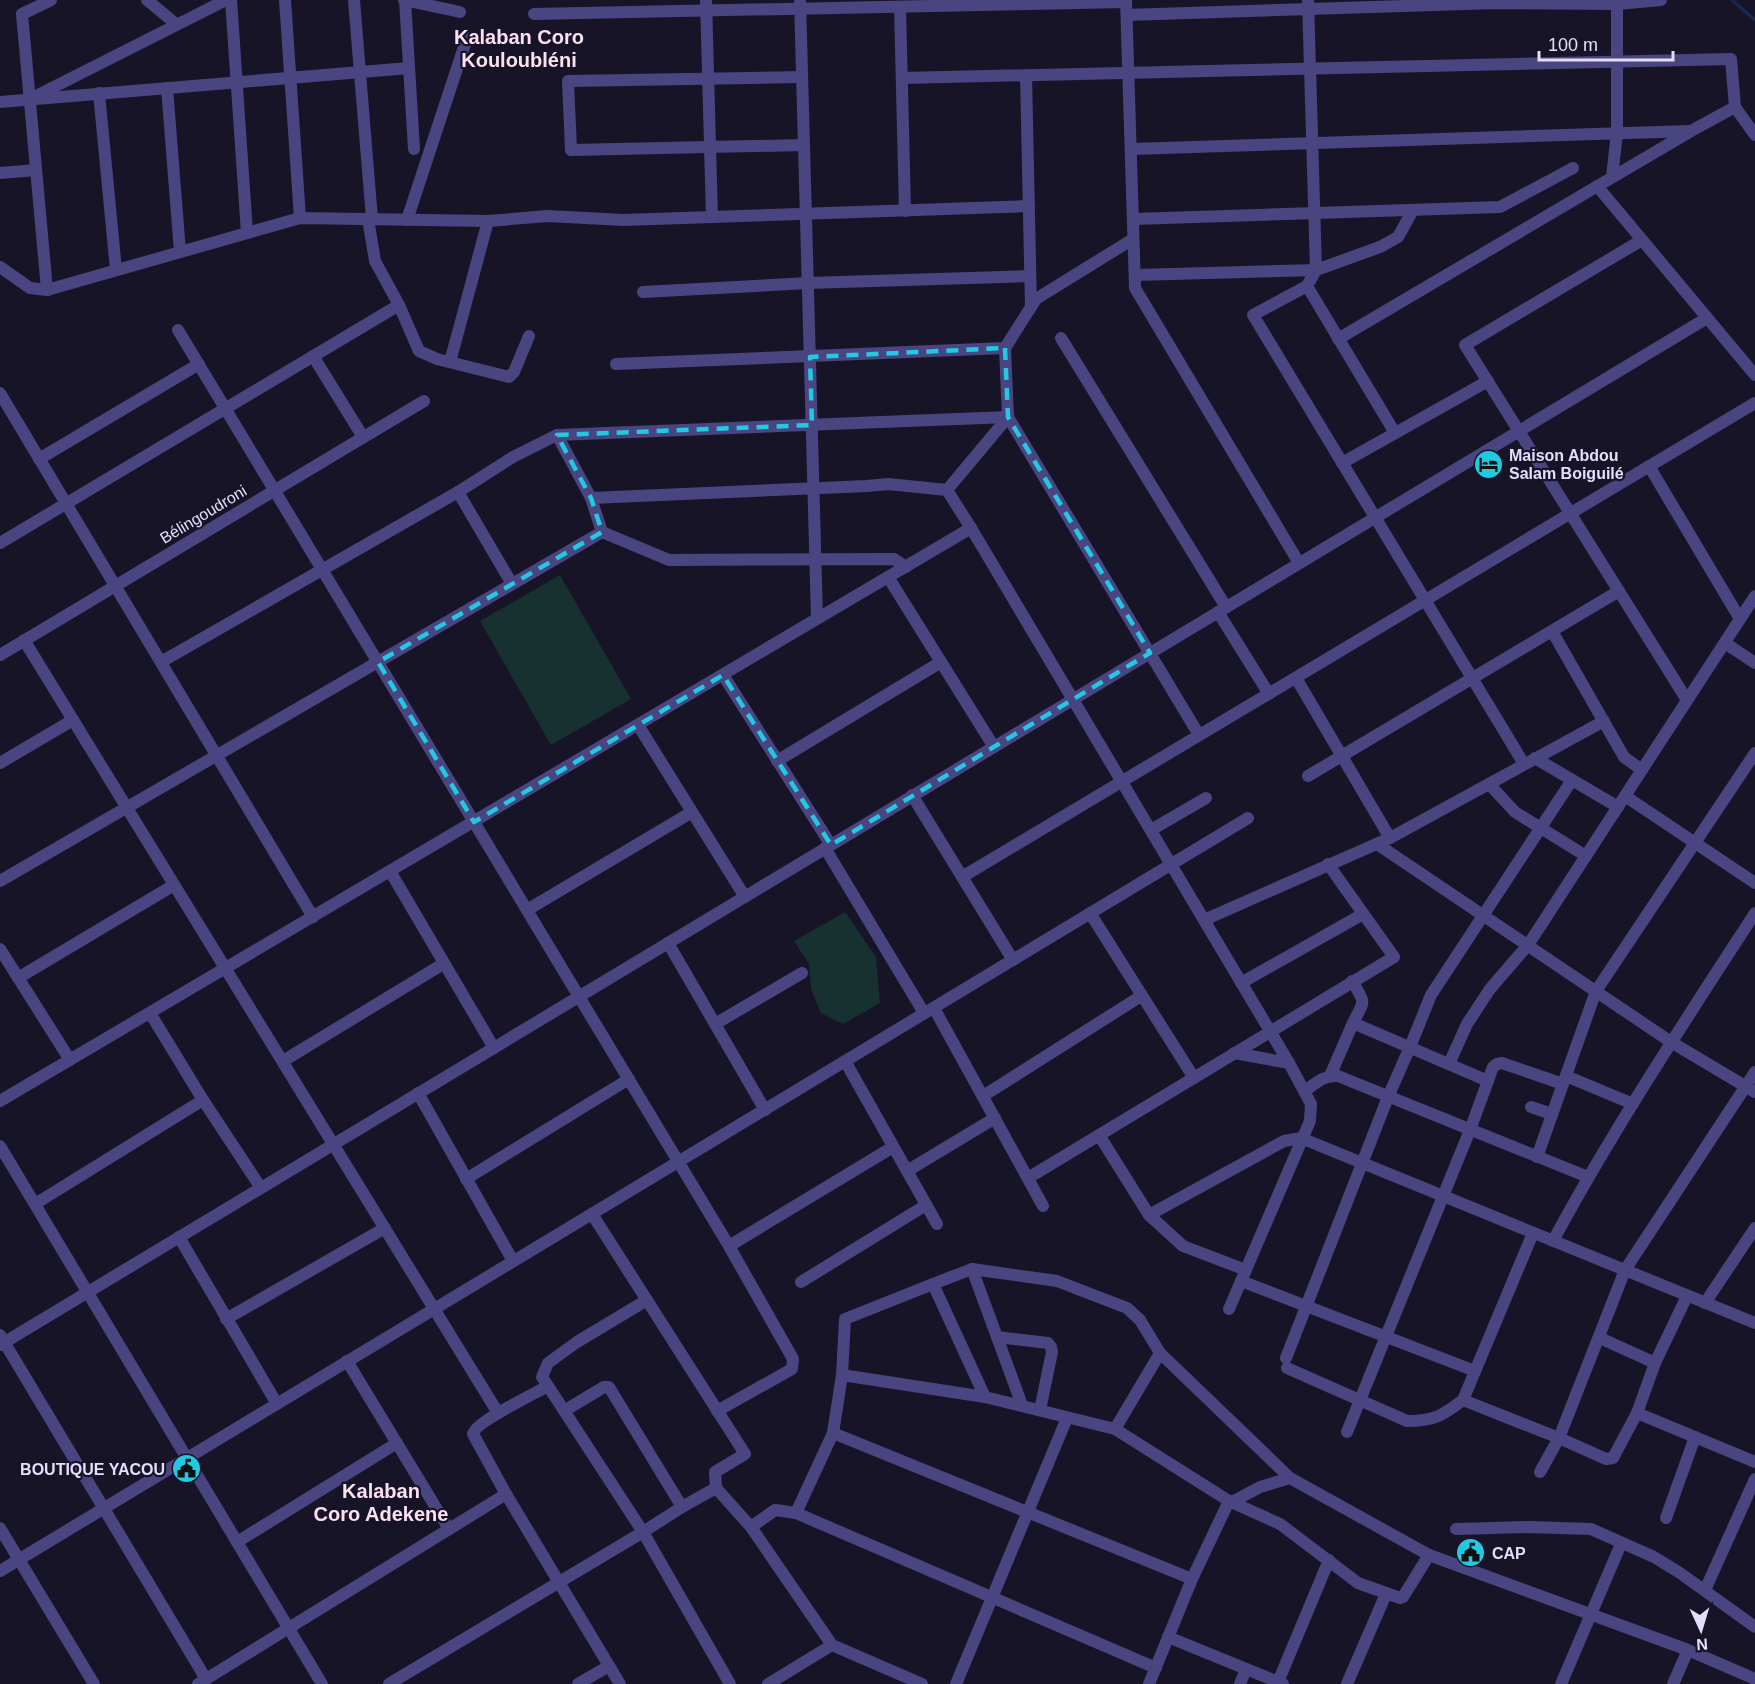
<svg xmlns="http://www.w3.org/2000/svg" width="1755" height="1684" font-family="Helvetica,sans-serif">
<style>
.green{fill:#173030}
.lines{fill:none;stroke-linecap:round;stroke-linejoin:round}
.stream{stroke:#182b4c;stroke-width:3}
.minor{stroke:#494580;stroke-width:12}
.marked{fill:none;stroke:#23c9e1;stroke-width:4.5;stroke-dasharray:12 8;stroke-linejoin:round}
.labels{text-anchor:middle;stroke-width:4.5;stroke-linejoin:round;paint-order:stroke}
.poi-label{font-size:16px;font-weight:bold;fill:#e2defb;stroke:#181427;text-anchor:start}
.street-label{font-size:16px;fill:#e2defb;stroke:#181427}
.quarter-label{font-size:20px;font-weight:bold;fill:#fbe0f0;stroke:#181427}
</style>
<rect width="100%" height="100%" fill="#181427"/>
<!-- green -->
<g class="green">
<polygon points="560,575 631,699 551,745 480,621"/>
<polygon points="845,912 876,957 880,1003 843,1024 821,1013 811,989 809,964 794,941"/>
</g>
<g class="lines">
<!-- stream -->
<polyline class="stream" points="1732,0 1755,20"/>
<!-- minor -->
<g class="minor">
<polyline points="147,0 176,24"/>
<polyline points="231,0 247,233"/>
<polyline points="285,0 300,218"/>
<polyline points="354,0 372,219"/>
<polyline points="404,0 460,12"/>
<polyline points="405,0 414,149"/>
<polyline points="706,0 712,217"/>
<polyline points="800,0 817,619"/>
<polyline points="1126,0 1135,288 1299,563"/>
<polyline points="900,7 905,211"/>
<polyline points="534,14 1126,2"/>
<polyline points="1127,15 1496,3 1617,4 1661,0"/>
<polyline points="1026,75 1031,307"/>
<polyline points="802,77 568,81 571,150 804,145"/>
<polyline points="902,78 1731,59 1735,107 1755,135"/>
<polyline points="167,88 180,252"/>
<polyline points="99,93 116,270"/>
<polyline points="36,96 226,0"/>
<polyline points="0,102 409,68"/>
<polyline points="1131,149 1691,131"/>
<polyline points="0,173 36,170"/>
<polyline points="1612,177 1617,133 1617,4"/>
<polyline points="1597,186 1755,375"/>
<polyline points="1413,210 1398,237 1380,247 1316,270 1307,286 1253,315 1524,764"/>
<polyline points="368,219 375,261 399,305 419,351 437,359 509,377 514,372 529,336"/>
<polyline points="1133,219 1500,207 1573,168"/>
<polyline points="407,220 467,38"/>
<polyline points="1642,240 1465,345 1687,700"/>
<polyline points="0,267 30,288 47,290 300,218 488,221 548,216 623,220 1029,206"/>
<polyline points="1135,275 1316,270 1308,0"/>
<polyline points="1307,286 1395,433"/>
<polyline points="47,290 22,14 51,0"/>
<polyline points="643,292 808,283 1030,276"/>
<polyline points="178,330 729,1246 793,1359 792,1369 717,1411"/>
<polyline points="1061,338 1226,607"/>
<polyline points="1338,339 1691,131 1735,107"/>
<polyline points="1005,348 1008,417 1199,735"/>
<polyline points="313,356 363,437"/>
<polyline points="450,362 488,221"/>
<polyline points="616,364 1005,348 1036,299 1133,239"/>
<polyline points="0,393 313,917"/>
<polyline points="557,435 591,498 602,532 669,560 894,559 906,567"/>
<polyline points="39,459 199,364"/>
<polyline points="1342,463 1488,381"/>
<polyline points="1649,466 1740,619"/>
<polyline points="947,490 1008,417"/>
<polyline points="458,492 512,584"/>
<polyline points="591,498 867,486 888,484 947,490 971,528 1289,1063 1311,1104 1310,1121 1229,1309"/>
<polyline points="0,543 399,305"/>
<polyline points="888,577 994,747"/>
<polyline points="1218,612 1269,694"/>
<polyline points="1552,631 1624,757 1642,770"/>
<polyline points="24,640 498,1413"/>
<polyline points="1725,643 1755,663"/>
<polyline points="0,655 424,401"/>
<polyline points="161,662 458,492 513,457 557,435 1008,417"/>
<polyline points="723,675 831,845"/>
<polyline points="1296,678 1390,838"/>
<polyline points="638,725 745,897"/>
<polyline points="1535,758 1618,807"/>
<polyline points="777,761 941,662"/>
<polyline points="0,763 73,720"/>
<polyline points="1308,776 1619,591"/>
<polyline points="1490,785 1515,812 1586,856"/>
<polyline points="912,795 1013,960"/>
<polyline points="1625,796 1755,883"/>
<polyline points="1151,830 1206,798"/>
<polyline points="1377,844 1671,1042 1755,1092"/>
<polyline points="825,848 924,1013"/>
<polyline points="390,871 494,1048"/>
<polyline points="962,877 1755,403"/>
<polyline points="0,881 602,532"/>
<polyline points="527,910 692,812"/>
<polyline points="1090,913 1194,1078"/>
<polyline points="1204,920 1390,838 1604,721"/>
<polyline points="668,943 765,1110"/>
<polyline points="0,949 70,1060"/>
<polyline points="18,978 174,885"/>
<path d="M1352 981C1367 1005 1364 1000 1353 1023L1488 1081"/>
<polyline points="1241,983 1363,914"/>
<polyline points="934,1008 1043,1206"/>
<polyline points="150,1013 203,1100 261,1188"/>
<polyline points="715,1024 802,973"/>
<polyline points="1234,1053 1289,1063"/>
<polyline points="283,1061 443,964"/>
<polyline points="845,1061 937,1224"/>
<polyline points="1449,1064 1467,1024 1490,989 1528,945 1755,596"/>
<polyline points="1330,1076 1353,1023"/>
<polyline points="1566,1076 1633,1104"/>
<path d="M1305 1091C1316 1083 1324 1075 1338 1076L1588 1177"/>
<polyline points="418,1093 513,1261"/>
<polyline points="983,1096 1141,996"/>
<polyline points="0,1101 971,528"/>
<polyline points="1531,1107 1552,1114"/>
<polyline points="1099,1135 1149,1215 1183,1246 1246,1270"/>
<polyline points="0,1146 322,1684"/>
<polyline points="1537,1157 1596,991 1755,753"/>
<polyline points="907,1171 995,1118"/>
<polyline points="1028,1178 1394,957 1328,864"/>
<polyline points="466,1179 629,1079"/>
<polyline points="35,1204 203,1100"/>
<polyline points="592,1214 745,1454 715,1472 716,1488 751,1527 832,1645 922,1684"/>
<polyline points="1149,1215 1284,1141 1301,1138 1755,1323"/>
<polyline points="179,1237 277,1404"/>
<path d="M1553 1241C1614 1128 1685 1021 1755 913"/>
<polyline points="729,1246 893,1147"/>
<polyline points="972,1269 1022,1405"/>
<polyline points="1241,1281 1475,1371"/>
<polyline points="801,1282 926,1205"/>
<polyline points="933,1284 972,1269 1057,1281 1127,1308 1140,1320 1160,1353 1290,1478 1429,1555 1688,1650 1755,1679"/>
<polyline points="1705,1303 1755,1228"/>
<polyline points="226,1319 385,1228"/>
<polyline points="0,1335 206,1679"/>
<polyline points="997,1337 1048,1343 1051,1347 1052,1352 1040,1410"/>
<polyline points="1600,1338 1655,1363"/>
<polyline points="0,1345 1707,318"/>
<polyline points="1286,1358 1388,1097 1410,1047 1431,995 1572,780"/>
<polyline points="347,1361 449,1529"/>
<path d="M1287 1368 1407 1421C1434 1421 1442 1416 1463 1400L1533 1233"/>
<polyline points="842,1375 985,1397 1115,1429 1229,1501 1280,1524 1358,1583 1400,1598 1403,1597 1429,1555"/>
<polyline points="548,1386 542,1377 548,1363 577,1342 647,1300"/>
<polyline points="1463,1400 1559,1438 1606,1459 1613,1458 1637,1413 1655,1363 1687,1296"/>
<polyline points="564,1411 604,1387 609,1387 682,1507"/>
<polyline points="1637,1413 1755,1462"/>
<polyline points="1115,1429 1160,1353"/>
<polyline points="1347,1432 1470,1130 1493,1067 1497,1064 1502,1063 1563,1084"/>
<polyline points="833,1433 1192,1579"/>
<polyline points="1540,1472 1559,1438 1625,1270 1755,1072"/>
<polyline points="1232,1502 1260,1487 1290,1478"/>
<polyline points="796,1513 833,1433 842,1375 845,1319 933,1284 985,1397"/>
<polyline points="1666,1518 1695,1437"/>
<polyline points="751,1527 775,1510 796,1513 1156,1668"/>
<polyline points="0,1528 94,1684"/>
<polyline points="1456,1529 1529,1527 1591,1529 1654,1557 1680,1573 1755,1627"/>
<polyline points="237,1542 397,1443"/>
<polyline points="0,1571 1248,818"/>
<polyline points="1705,1590 1755,1479"/>
<polyline points="1168,1637 1283,1684"/>
<polyline points="1278,1682 1329,1560"/>
<polyline points="198,1684 506,1494"/>
<polyline points="389,1684 643,1532 682,1507 716,1488"/>
<polyline points="578,1684 609,1666"/>
<path d="M620 1684 506 1494 473 1434C475 1422 534 1394 548 1386L643 1532 730 1684"/>
<polyline points="768,1684 832,1645"/>
<polyline points="956,1684 1067,1418"/>
<polyline points="1149,1684 1192,1579 1229,1501"/>
<polyline points="1240,1684 1246,1669"/>
<polyline points="1347,1684 1386,1594"/>
<polyline points="1561,1684 1621,1544"/>
<polyline points="1673,1684 1688,1650"/>
</g>
</g>
<!-- marked area -->
<path class="marked" d="M1005 348 1008 417 1150 653 831 845 723 675 474 822 378 662 602 532 591 498 557 435 812 425 810 357Z"/>
<!-- icons -->
<defs>
<symbol id="hotel-disc" viewBox="-11 -11 22 22"><circle r="9.5" fill="#23c9e1" stroke="#181427"/><path d="M-6-4.5h1.5V1H6V5H4.5V3h-9V5H-6ZM-4 0a1.8 1.8 0 1 1 3.6 0ZM.5 0V-2.5h3Q6-2.5 6 0Z" fill="#111"/></symbol>
<symbol id="civic-disc" viewBox="-11 -11 22 22"><circle r="9.5" fill="#23c9e1" stroke="#181427"/><path d="M-.6-6.5H3V-4.5H.6V-3L4-1V1h2V6H-6V1h2V-1L-.6-3ZM-1.2 2.5V6h2.4V2.5Z" fill="#111"/></symbol>
</defs>
<g fill-rule="evenodd">
<use href="#hotel-disc" x="1472" y="448" width="33" height="33"/>
<use href="#civic-disc" x="170" y="1452" width="33" height="33"/>
<use href="#civic-disc" x="1454" y="1536" width="33" height="33"/>
</g>
<g class="labels">
<!-- poi labels -->
<g class="poi-label">
<text x="1509" y="461">Maison Abdou<tspan x="1509" dy="18">Salam Boiguilé</tspan></text>
<text x="165" y="1475" text-anchor="end">BOUTIQUE YACOU</text>
<text x="1492" y="1559">CAP</text>
</g>
<!-- street labels -->
<g class="street-label">
<text transform="translate(203 514) rotate(-31)" y="6">Bélingoudroni</text>
</g>
<!-- quarter labels -->
<g class="quarter-label">
<text x="519" y="44">Kalaban Coro<tspan x="519" dy="23">Kouloubléni</tspan></text>
<text x="381" y="1498">Kalaban<tspan x="381" dy="23">Coro Adekene</tspan></text>
</g>
</g>
<!-- north arrow -->
<g transform="translate(1701 1630) rotate(176)" stroke="#181427" stroke-width="4.5" paint-order="stroke">
<path d="M0-4.5L10 22L0 15L-10 22Z" fill="#e2defb"/>
<text y="-9" font-size="16" font-weight="bold" text-anchor="middle" fill="#e2defb">N</text>
</g>
<!-- scale -->
<path d="M1539 51v9h134v-9" fill="none" stroke="#e2defb" stroke-width="3"/>
<text x="1548" y="51" font-size="18" fill="#e2defb" stroke="#181427" stroke-width="4.5" paint-order="stroke">100 m</text>
</svg>
